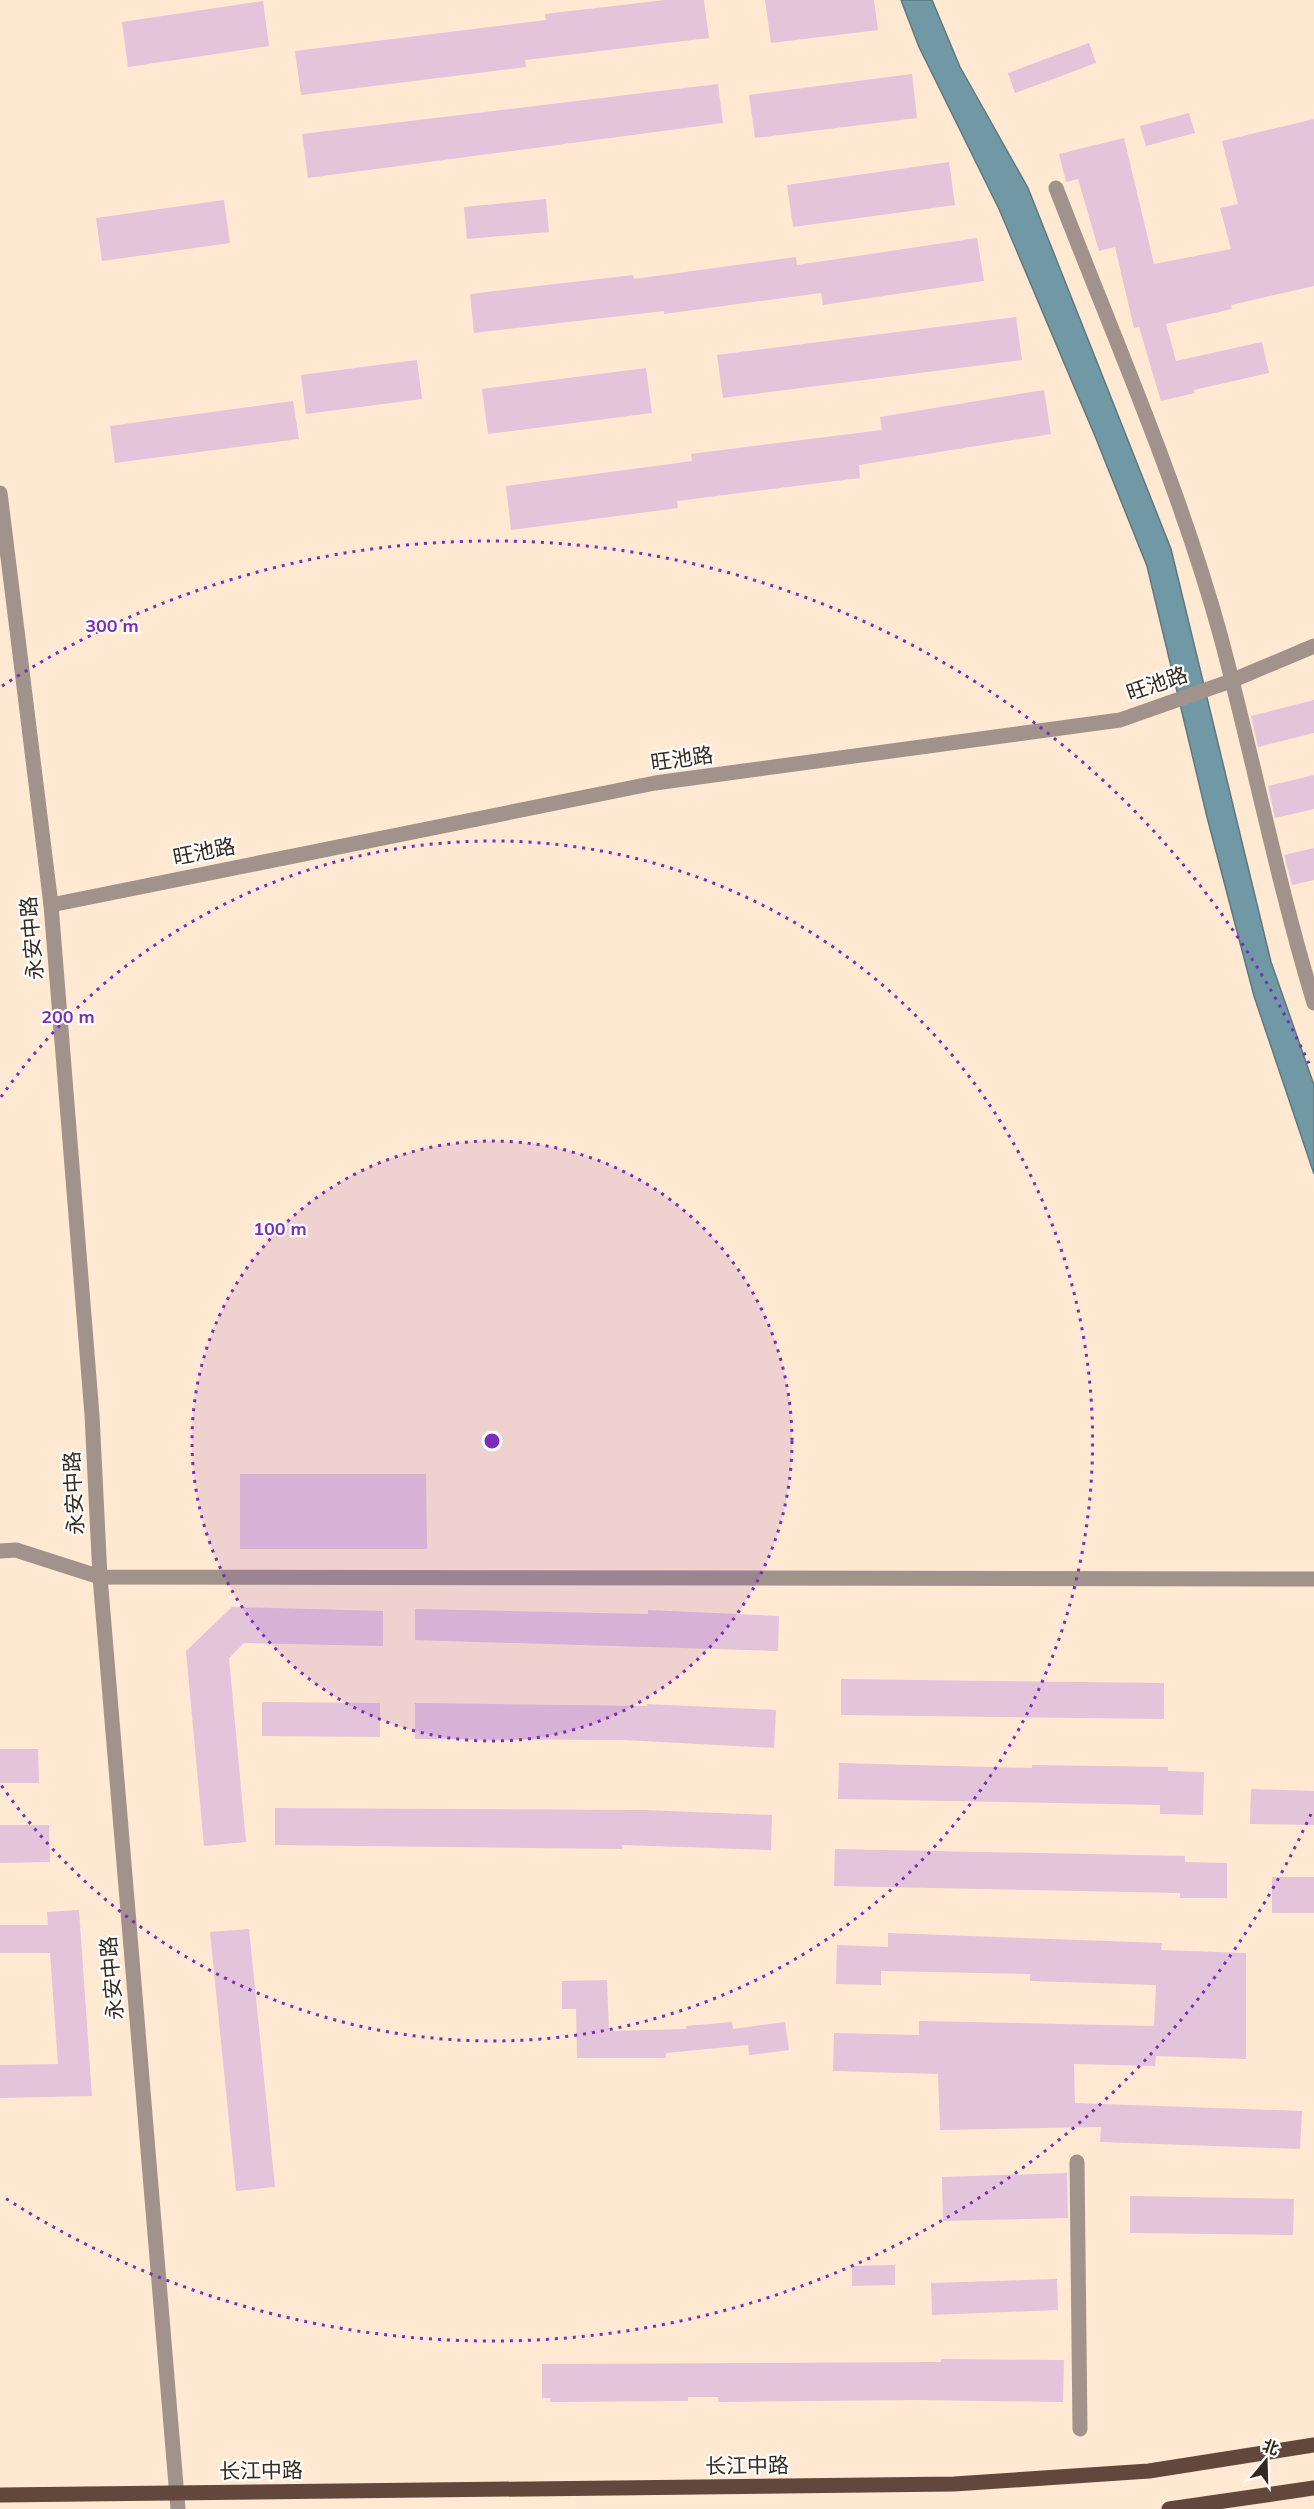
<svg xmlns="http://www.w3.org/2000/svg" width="1314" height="2509" font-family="Mulish,'Noto Sans SC',sans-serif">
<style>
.water{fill:#7199a5;stroke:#5f787d;stroke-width:1.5}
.building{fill:#e4c4da}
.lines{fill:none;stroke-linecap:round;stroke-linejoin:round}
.minor{stroke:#a1928b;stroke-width:15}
.major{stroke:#62483c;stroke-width:15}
.ring{fill:none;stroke:#7b2cbf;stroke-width:3;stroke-dasharray:3 6}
.labels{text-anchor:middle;stroke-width:4.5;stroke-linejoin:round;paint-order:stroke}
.street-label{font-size:21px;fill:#342a1f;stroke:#fff}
.centre{fill:#7b2cbf;stroke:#fff;stroke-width:3}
.ring-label{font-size:18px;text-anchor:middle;font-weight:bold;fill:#7b2cbf;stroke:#fff;stroke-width:4.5;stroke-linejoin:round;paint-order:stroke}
</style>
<rect width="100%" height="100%" fill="#ffe9d2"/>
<!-- water -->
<polygon class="water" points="901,0 932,0 960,67 1028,188 1171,549 1271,962 1314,1085 1314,1174 1254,996 1207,817 1147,566 1095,436 999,209 919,47"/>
<!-- building -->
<g class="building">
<polygon points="665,0 704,0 709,38 525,60 526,67 301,95 295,51 546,20 545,14"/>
<polygon points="765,0 874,0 878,30 771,43"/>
<polygon points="263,1 269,46 128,67 122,22"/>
<polygon points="1089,43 1096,63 1015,93 1008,73"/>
<polygon points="912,74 917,118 755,138 749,95"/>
<polygon points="718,84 723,123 308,178 302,134"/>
<polygon points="1189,113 1195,133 1146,146 1140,126"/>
<polygon points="1314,119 1314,286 1231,305 1232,309 1166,324 1176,361 1262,342 1269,373 1194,390 1195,393 1161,401 1139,327 1134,328 1115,247 1099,251 1078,179 1066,182 1059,154 1124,138 1154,264 1231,249 1220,208 1238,204 1222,141"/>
<polygon points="949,162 955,205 793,227 787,185"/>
<polygon points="546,199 549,232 467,239 464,207"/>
<polygon points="224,200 230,243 102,261 96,218"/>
<polygon points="977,238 984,281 823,305 821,293 664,314 664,311 474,333 470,294 633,275 634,279 796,257 797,265"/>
<polygon points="1016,317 1022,360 723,398 717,355"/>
<polygon points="417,360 422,399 306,414 301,375"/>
<polygon points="646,368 652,413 488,434 482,389"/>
<polygon points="1044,390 1051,434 859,465 860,478 677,501 678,508 511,530 506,486 692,461 691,454 882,430 880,417"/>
<polygon points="293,401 299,439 115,463 110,426"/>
<polygon points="1314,700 1314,733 1258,747 1251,716"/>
<polygon points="1314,775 1314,809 1275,818 1268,786"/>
<polygon points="1314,848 1314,880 1292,885 1284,855"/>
<polygon points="240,1474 426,1474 427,1549 240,1549"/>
<polygon points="232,1607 383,1611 383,1646 244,1643 229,1658 246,1842 204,1846 186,1651"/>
<polygon points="415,1609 648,1614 648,1610 779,1616 778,1651 415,1640"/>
<polygon points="841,1679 1164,1683 1164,1719 841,1715"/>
<polygon points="262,1702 380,1703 380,1737 262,1736"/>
<polygon points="415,1703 647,1706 647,1704 776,1710 774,1748 624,1740 415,1739"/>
<polygon points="0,1749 38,1749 39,1783 0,1783"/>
<polygon points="839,1763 1032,1768 1032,1765 1168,1767 1168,1771 1204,1772 1203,1815 1160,1814 1160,1805 838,1799"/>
<polygon points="1251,1789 1314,1791 1314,1825 1250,1824"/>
<polygon points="275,1808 643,1810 772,1815 771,1850 622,1845 622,1849 275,1845"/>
<polygon points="0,1825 49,1825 50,1862 0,1863"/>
<polygon points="835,1849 1185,1856 1185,1862 1227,1863 1227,1898 1180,1898 1180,1893 834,1886"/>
<rect x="1272" y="1877" width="42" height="36"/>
<polygon points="79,1910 92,2096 0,2098 0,2065 58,2064 50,1953 0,1953 0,1925 48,1925 47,1912"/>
<polygon points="249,1929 275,2187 236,2191 210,1932"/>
<polygon points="888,1933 1162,1943 1161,1950 1246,1953 1246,2059 1156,2056 1155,2066 1074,2064 1075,2103 1302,2111 1300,2149 1100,2142 1101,2127 940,2130 938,2074 833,2071 834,2033 919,2035 919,2021 1154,2026 1156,1985 1030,1981 1030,1974 881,1971 881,1985 836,1984 837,1945 888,1947"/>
<polygon points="607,1980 609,2031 686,2029 686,2026 732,2022 733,2029 785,2022 789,2050 749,2055 748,2045 666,2053 666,2058 577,2058 576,2009 562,2009 562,1981"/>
<polygon points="1067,2173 1068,2218 943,2221 942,2177"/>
<polygon points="1130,2196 1294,2199 1293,2235 1130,2233"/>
<polygon points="895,2265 895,2285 852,2286 852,2266"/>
<polygon points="1057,2279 1058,2310 932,2315 931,2283"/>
<polygon points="941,2359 1064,2360 1063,2402 918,2400 718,2402 718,2397 688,2397 688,2401 550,2402 550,2398 542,2398 542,2364 941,2362"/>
</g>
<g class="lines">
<!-- minor -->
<g class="minor">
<path d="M1056 188C1113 336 1178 482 1220 634 1253 757 1277 881 1314 1003"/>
<polyline points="0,493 51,905 92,1415 100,1577 178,2509"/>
<polyline points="51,905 655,783 1120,720 1231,681 1314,646"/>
<polyline points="0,1551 16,1550 100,1577 1314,1579"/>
<polyline points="1077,2162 1080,2429"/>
</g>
<!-- major -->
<g class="major">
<polyline points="0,2495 954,2484 1149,2471 1314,2445"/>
<polyline points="1169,2509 1314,2488"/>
</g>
</g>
<!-- distance rings -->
<circle cx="492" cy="1441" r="300" fill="#7b2cbf" fill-opacity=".12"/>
<g class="ring">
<circle cx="492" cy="1441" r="300"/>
<path d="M1 1097A600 600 0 1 1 1 1785"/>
<path d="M1311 1814A900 900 0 0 1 2 2196M2 686A900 900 0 0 1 1311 1068"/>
</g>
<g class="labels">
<!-- street labels -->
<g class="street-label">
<text transform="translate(1157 684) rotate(-19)" y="7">旺池路</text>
<text transform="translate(682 759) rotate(-8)" y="7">旺池路</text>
<text transform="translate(204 852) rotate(-11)" y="7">旺池路</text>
<text transform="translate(32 938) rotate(-95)" y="7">永安中路</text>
<text transform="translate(74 1493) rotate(-93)" y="7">永安中路</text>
<text transform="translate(112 1978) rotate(-95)" y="7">永安中路</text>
<text transform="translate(747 2466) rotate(-1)" y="7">长江中路</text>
<text transform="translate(261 2471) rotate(-1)" y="7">长江中路</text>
</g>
</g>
<circle cx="492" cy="1441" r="9" class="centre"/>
<g class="ring-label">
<text x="112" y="632">300 m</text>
<text x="68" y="1023">200 m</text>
<text x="280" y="1235">100 m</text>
</g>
<!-- north arrow -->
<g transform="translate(1266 2461) rotate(19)" stroke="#ffffff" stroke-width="4.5" paint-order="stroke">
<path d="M0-4.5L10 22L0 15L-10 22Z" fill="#342a1f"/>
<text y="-9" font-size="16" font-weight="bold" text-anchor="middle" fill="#342a1f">北</text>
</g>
</svg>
